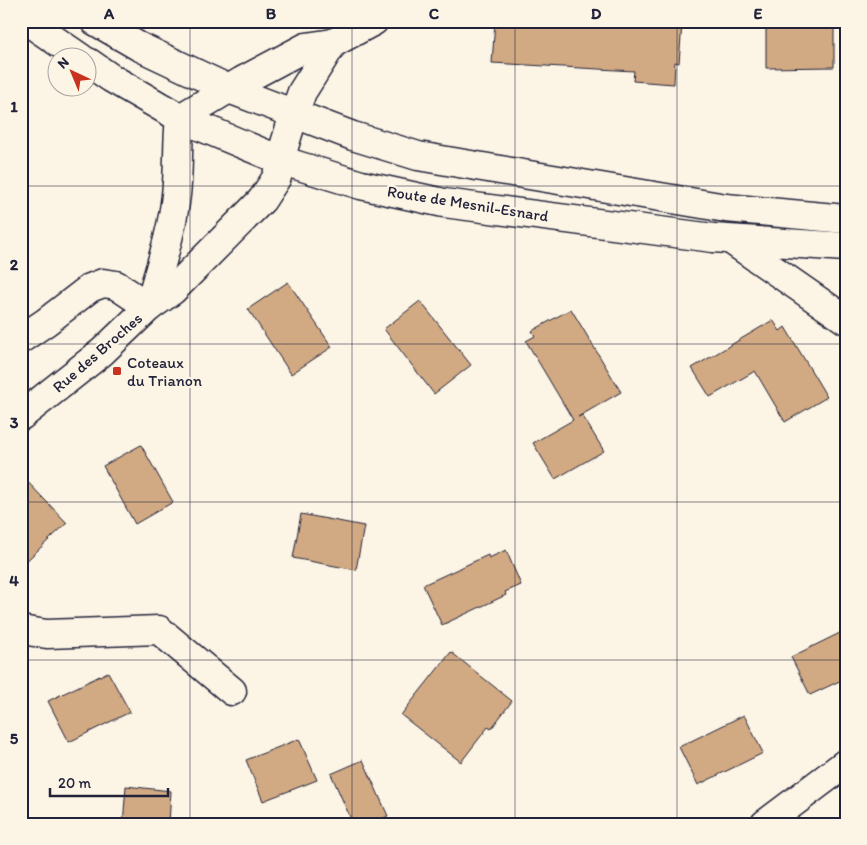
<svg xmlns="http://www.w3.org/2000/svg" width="867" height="845" font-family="Itim,sans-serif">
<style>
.building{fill:#d1a982;stroke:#22223b}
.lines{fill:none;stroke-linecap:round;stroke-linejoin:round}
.street-casing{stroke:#22223b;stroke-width:31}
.secondary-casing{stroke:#22223b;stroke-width:31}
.street{stroke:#fcf5e5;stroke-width:28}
.secondary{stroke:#fcf5e5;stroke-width:28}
.grid{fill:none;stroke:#22223b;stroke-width:1;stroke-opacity:0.55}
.poi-dot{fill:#c8321e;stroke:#fcf5e5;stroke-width:2}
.labels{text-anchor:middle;stroke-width:4.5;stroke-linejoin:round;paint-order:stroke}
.street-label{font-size:16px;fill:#22223b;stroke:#fcf5e5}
.poi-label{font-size:16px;fill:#22223b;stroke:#fcf5e5;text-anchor:start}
.neatline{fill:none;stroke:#22223b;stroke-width:2}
.grid-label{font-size:16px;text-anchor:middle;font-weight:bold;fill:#22223b}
</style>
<rect width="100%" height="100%" fill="#fcf5e5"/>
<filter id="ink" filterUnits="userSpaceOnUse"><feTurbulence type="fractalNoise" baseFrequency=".02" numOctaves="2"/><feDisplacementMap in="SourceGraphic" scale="10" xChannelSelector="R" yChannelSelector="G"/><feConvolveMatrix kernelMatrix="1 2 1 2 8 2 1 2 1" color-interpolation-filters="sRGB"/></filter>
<g filter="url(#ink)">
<!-- building -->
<g class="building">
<polygon points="495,21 626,21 682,24 679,63 675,62 674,84 633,81 634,71 492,63"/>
<polygon points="781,21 834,21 834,67 766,68 766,22"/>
<polygon points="288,282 332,347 291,374 248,309"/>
<polygon points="420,301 471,365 434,394 384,329"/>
<polygon points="571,309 621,392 578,417 582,415 604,451 555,479 533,443 573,420 526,341 535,336 532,331"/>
<polygon points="773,320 780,331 785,327 827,397 785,422 755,371 710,397 692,368"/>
<polygon points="141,445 173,502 135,524 103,466"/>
<polygon points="21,475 67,523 21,566"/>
<polygon points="301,514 364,526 356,570 293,558"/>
<polygon points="506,550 521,585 505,592 506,595 442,625 423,585 488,555 489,558"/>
<polygon points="846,630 846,678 810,695 791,657"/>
<polygon points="451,652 512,701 491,729 488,727 461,762 401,715"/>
<polygon points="108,672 130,712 69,742 48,701"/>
<polygon points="744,715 763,753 698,785 679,747"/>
<polygon points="299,739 317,780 263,801 246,760"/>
<polygon points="363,760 388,816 371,824 353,824 331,774"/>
<polygon points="126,786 171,791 169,824 123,824"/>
</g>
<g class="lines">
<defs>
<g id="street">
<polyline points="731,240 846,320"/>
<path d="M149 307C159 270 172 233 176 195 179 169 177 143 180 118L242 81 306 47 333 43 374 21"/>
<polyline points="21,339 46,322 90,288 103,283 116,285 149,307"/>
<polyline points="21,416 102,352 149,307 173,290 262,200 277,177 280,160 294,114 302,92 333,43"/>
<polyline points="21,630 47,634 159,630 232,691"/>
<polyline points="765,824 846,763"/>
</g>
<g id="secondary">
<polyline points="27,21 81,58"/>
<polyline points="95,21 138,46 229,89 353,136 418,156 529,175 726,208 846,219"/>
<polyline points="88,62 111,78 180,118 280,160 361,185 444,203 713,238 846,247"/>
</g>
</defs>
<!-- street casing -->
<use href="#street" class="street-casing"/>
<!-- secondary casing -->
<use href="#secondary" class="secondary-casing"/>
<!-- street -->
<use href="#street" class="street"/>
<!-- secondary -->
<use href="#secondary" class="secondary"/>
</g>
</g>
<!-- grid -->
<path class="grid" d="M190 21V824M352 21V824M515 21V824M677 21V824M21 186H846M21 344H846M21 502H846M21 660H846"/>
<!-- markers -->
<rect class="poi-dot" x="112" y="366" width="10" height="10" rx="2.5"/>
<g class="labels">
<!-- street labels -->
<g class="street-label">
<text transform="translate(468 203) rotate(9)" y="6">Route de Mesnil-Esnard</text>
<text transform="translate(97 352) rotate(-41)" y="6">Rue des Broches</text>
</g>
<!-- poi labels -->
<g class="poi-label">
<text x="127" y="368">Coteaux<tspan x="127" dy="18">du Trianon</tspan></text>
</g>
</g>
<!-- margin -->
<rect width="867" height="845" fill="none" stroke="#fcf5e5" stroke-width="55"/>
<!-- north arrow -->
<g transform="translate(72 72) rotate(316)"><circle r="24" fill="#fcf5e5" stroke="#a5a1a1"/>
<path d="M0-4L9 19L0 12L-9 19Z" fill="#c8321e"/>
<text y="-8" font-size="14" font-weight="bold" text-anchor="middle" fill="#22223b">N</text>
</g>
<!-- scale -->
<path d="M50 788v8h118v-8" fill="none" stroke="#22223b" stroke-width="2.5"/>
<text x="58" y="788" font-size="15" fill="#22223b" stroke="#fcf5e5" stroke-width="4" paint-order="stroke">20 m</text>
<rect x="28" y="28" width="812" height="790" class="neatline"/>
<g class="grid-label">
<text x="109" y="19">A</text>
<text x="271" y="19">B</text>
<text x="434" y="19">C</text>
<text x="596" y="19">D</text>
<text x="758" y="19">E</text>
<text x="14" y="112">1</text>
<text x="14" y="270">2</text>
<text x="14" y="428">3</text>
<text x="14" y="586">4</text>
<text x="14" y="744">5</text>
</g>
</svg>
